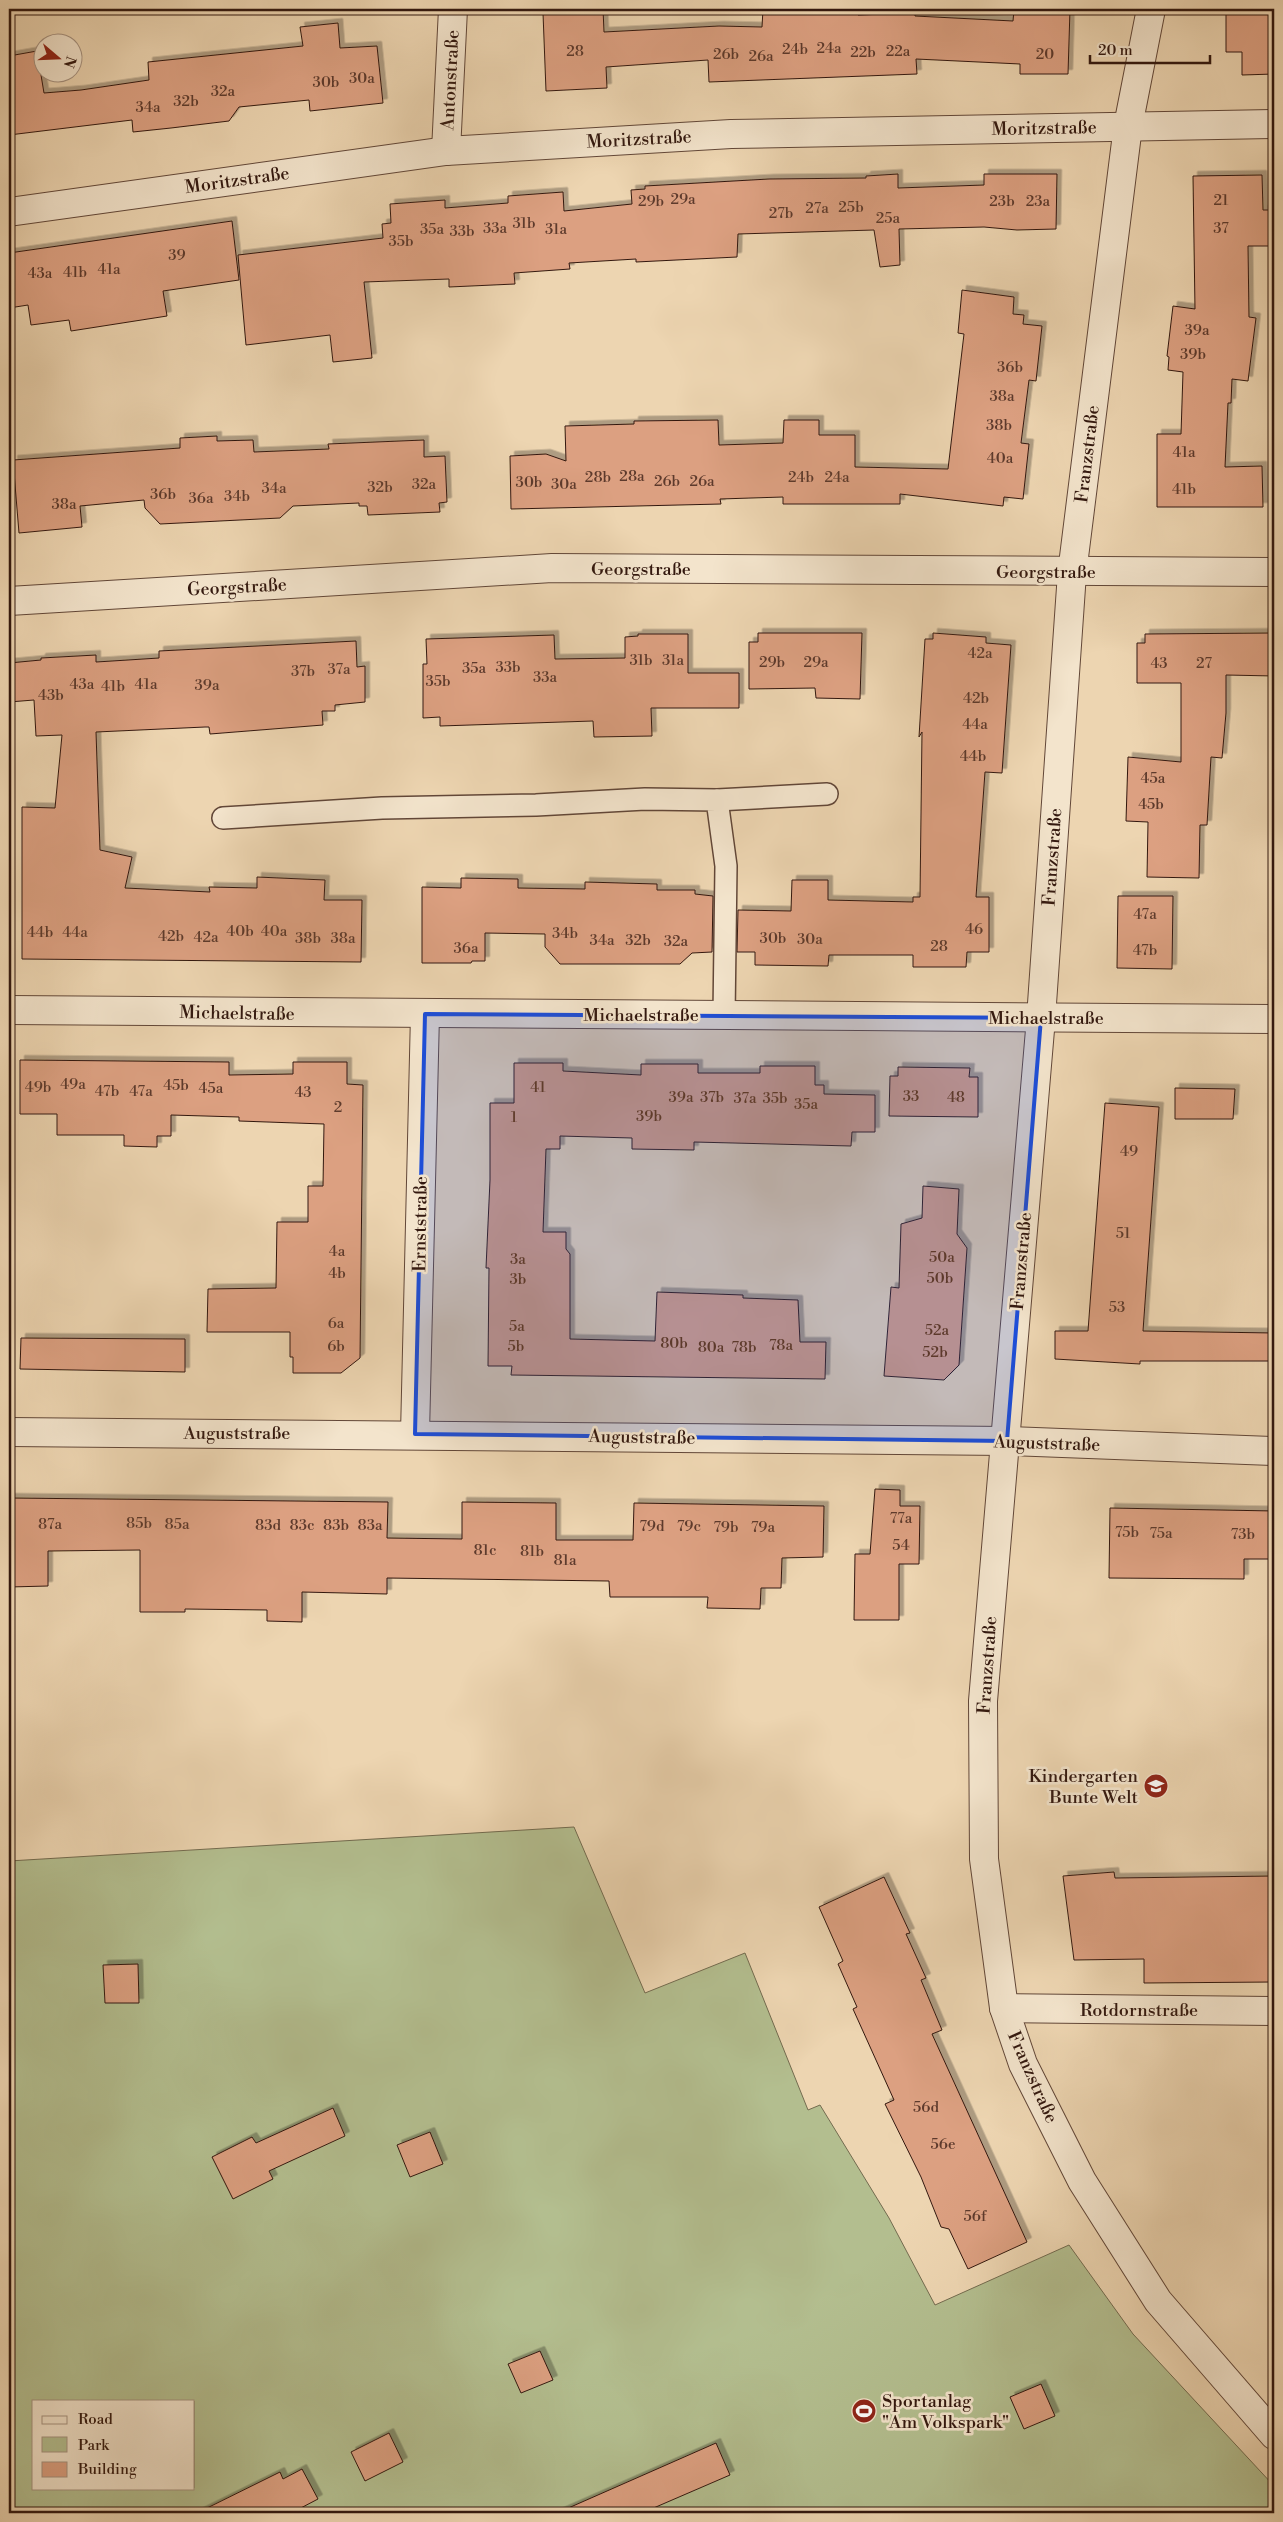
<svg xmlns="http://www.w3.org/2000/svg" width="1283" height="2522" font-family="'Libre Bodoni',serif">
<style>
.green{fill:#b3be8f;stroke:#736b4f;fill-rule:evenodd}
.building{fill:#dca081;stroke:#33180f;filter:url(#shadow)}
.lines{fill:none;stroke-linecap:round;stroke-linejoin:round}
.service-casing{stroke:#624738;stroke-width:24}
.minor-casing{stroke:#624738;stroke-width:30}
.service{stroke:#f3e4cc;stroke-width:21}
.minor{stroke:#f3e4cc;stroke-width:28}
.marked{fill:#1d4ed8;fill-opacity:0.2;stroke:#1d4ed8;stroke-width:4;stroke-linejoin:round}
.labels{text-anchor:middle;stroke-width:5;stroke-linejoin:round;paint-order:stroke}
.number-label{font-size:15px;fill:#5d3a2c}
.street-label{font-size:18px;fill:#33180f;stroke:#f3e4cc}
.poi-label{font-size:18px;fill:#33180f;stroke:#f3e4cc;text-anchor:end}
</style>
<defs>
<filter id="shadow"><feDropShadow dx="4.5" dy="-4.5" stdDeviation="0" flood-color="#0004"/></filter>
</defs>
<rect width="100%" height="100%" fill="#edd5b1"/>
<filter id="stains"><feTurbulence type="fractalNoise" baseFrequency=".004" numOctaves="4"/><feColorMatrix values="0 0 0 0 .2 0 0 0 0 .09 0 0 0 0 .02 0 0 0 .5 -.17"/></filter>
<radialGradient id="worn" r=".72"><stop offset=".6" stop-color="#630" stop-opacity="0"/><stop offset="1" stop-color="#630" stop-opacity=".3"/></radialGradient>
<!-- green -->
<path class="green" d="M574 1827 645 1993 745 1953 808 2110 820 2105 889 2218 935 2305 1069 2245 1133 2334 1274 2486V2513H9V1861ZM34 2401H194V2488H34Z"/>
<!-- building -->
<g class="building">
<polygon points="603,9 604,32 719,26 762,27 763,9 858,9 858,15 915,13 915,16 1013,21 1014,9 1070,9 1068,74 1020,74 1020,64 916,59 917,74 709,82 708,60 606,67 607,88 546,91 543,13"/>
<polygon points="1226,9 1265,9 1265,14 1274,15 1274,74 1242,75 1242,52 1226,52"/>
<polygon points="338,23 340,48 377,46 383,103 310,111 309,100 239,107 229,121 171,128 133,132 132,120 9,135 9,56 37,51 44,93 81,90 149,80 148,62 303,46 300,27"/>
<polygon points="898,174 898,188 984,185 984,174 1057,174 1056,229 1017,230 984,227 899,229 900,265 880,267 874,230 738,234 737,257 636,262 636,259 569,263 570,269 514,273 515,284 449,287 449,279 364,282 372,358 333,362 330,335 246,345 238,255 383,238 382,224 391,223 390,204 445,200 445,208 508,203 508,196 563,192 564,211 632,204 631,190 645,189 645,186 769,179 866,178 866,176"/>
<polygon points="1262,175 1263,210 1274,210 1274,246 1248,246 1249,317 1256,318 1248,381 1232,379 1231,403 1228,403 1225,467 1262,466 1263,507 1157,507 1157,434 1181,434 1183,372 1168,370 1169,357 1167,356 1173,306 1195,309 1193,176"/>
<polygon points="232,221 239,280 163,291 167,316 71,331 69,320 31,325 28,305 9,308 9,253"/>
<polygon points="962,290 1014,297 1013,314 1024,315 1023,324 1042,326 1036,381 1029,380 1021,443 1029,444 1023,499 1004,497 1003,506 900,494 900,504 783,504 783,497 720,499 721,504 511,509 510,456 546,454 566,461 565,426 634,424 634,421 718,420 719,445 783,443 784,420 819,420 819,435 855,435 855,467 948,469 964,334 958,333"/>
<polygon points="217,436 217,441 253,440 254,452 329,449 328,444 424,440 424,457 445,456 447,502 439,503 440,512 368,515 367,506 359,506 359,503 293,506 280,518 160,524 145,508 144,500 80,506 82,527 19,533 13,460 180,448 180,438"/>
<polygon points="758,633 862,633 860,699 816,698 815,688 749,689 749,642 758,642"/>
<polygon points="933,633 986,637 986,643 1011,645 1002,773 985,772 976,897 989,897 989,952 967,952 966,967 913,967 913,955 829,955 828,966 755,965 755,952 737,952 738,910 791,911 792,880 828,880 828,900 913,902 913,897 920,897 922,732 919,737 925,639 933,639"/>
<polygon points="1274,633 1274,676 1226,675 1226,713 1222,758 1211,757 1207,825 1200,825 1199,878 1147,877 1148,822 1126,821 1128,757 1181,762 1181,683 1137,683 1137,643 1145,643 1145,634"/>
<polygon points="638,634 688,634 688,673 739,673 739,708 651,708 652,736 594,737 593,721 440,726 440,717 423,718 423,664 427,664 426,639 554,635 555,659 625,658 625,637 638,636"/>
<polygon points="356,641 357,667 365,666 365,702 335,705 335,711 322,711 323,725 210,734 209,727 205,727 96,732 100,850 132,857 125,888 210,892 209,887 257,888 257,877 325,880 324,900 362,900 361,962 22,959 22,807 55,808 62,735 36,736 34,700 9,702 9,663 41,660 41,658 96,655 96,662 128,660 159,658 159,651"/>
<polygon points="461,878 518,879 518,888 585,889 585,882 657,884 657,890 695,890 695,894 713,896 712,952 692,953 680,964 560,964 545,947 545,934 485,933 485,961 472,961 471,963 422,963 422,887 461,888"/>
<polygon points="1118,896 1173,896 1172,969 1117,968"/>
<polygon points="20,1060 229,1062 229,1075 293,1074 293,1062 347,1062 347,1084 363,1085 360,1358 341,1373 293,1373 293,1357 290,1357 290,1332 207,1332 208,1289 276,1288 277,1222 308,1222 308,1186 323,1186 324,1124 239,1121 239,1117 171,1115 171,1136 157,1136 157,1147 124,1146 124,1135 57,1135 57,1114 20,1114"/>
<polygon points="514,1063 563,1063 563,1071 641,1075 641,1064 698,1064 698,1073 760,1073 760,1066 815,1066 815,1085 824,1085 824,1094 875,1095 875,1132 852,1132 851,1146 694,1142 694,1150 632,1149 632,1138 560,1136 560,1149 546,1149 543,1232 566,1232 566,1249 570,1254 570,1339 655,1341 657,1292 743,1295 743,1298 798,1300 800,1342 826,1342 825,1379 511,1375 512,1366 488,1366 489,1268 486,1268 490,1180 490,1103 514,1103"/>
<polygon points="898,1067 970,1068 969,1077 978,1077 978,1117 889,1116 890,1076 898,1076"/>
<polygon points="1175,1088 1235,1089 1233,1119 1175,1119"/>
<polygon points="1105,1103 1159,1107 1143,1331 1274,1333 1274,1361 1140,1361 1140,1364 1055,1359 1055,1331 1088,1331"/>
<polygon points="923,1186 959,1189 957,1234 967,1248 959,1365 944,1380 884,1376 891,1287 899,1288 901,1224 922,1218"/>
<polygon points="21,1338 185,1339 185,1372 20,1369"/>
<polygon points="875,1489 900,1490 900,1506 920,1506 919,1564 899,1564 899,1620 854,1620 855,1554 870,1554"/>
<polygon points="9,1498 388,1502 387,1538 462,1539 462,1502 556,1503 556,1540 633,1540 634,1503 824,1506 823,1557 782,1558 781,1588 761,1588 760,1609 707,1608 708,1597 610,1597 609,1581 387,1578 387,1594 302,1592 302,1622 267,1621 267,1610 185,1609 185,1612 140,1612 140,1550 48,1551 48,1586 9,1587"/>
<polygon points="1110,1508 1274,1511 1274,1559 1244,1559 1244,1579 1109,1578"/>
<polygon points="1114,1872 1115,1878 1274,1876 1274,1982 1144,1983 1144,1959 1074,1960 1063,1876"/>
<polygon points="884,1877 910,1933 906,1934 926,1978 921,1980 942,2030 932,2034 1027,2242 968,2269 949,2229 941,2227 921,2177 885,2104 894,2100 853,2009 857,2007 838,1964 843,1961 819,1907"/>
<polygon points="138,1964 139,2003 105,2003 103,1965"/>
<polygon points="333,2108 345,2136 269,2171 273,2179 233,2199 212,2157 252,2137 256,2143"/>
<polygon points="430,2132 443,2164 410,2177 397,2145"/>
<polygon points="540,2351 553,2380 521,2393 508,2364"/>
<polygon points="1041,2384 1055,2416 1024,2429 1010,2397"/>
<polygon points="389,2433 403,2462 365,2481 351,2452"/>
<polygon points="716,2443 730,2475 642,2513 557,2513"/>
<polygon points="302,2469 318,2499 297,2510 298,2513 197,2513 280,2472 283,2479"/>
</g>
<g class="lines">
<defs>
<g id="service">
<polyline points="717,800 827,794"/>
<polyline points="223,818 382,808 536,805 645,799 717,800 726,866 724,1016"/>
</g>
<g id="minor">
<polyline points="1151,9 1128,126 1072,573 1041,1018 983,1701 984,1859 1004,2008 1023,2064 1082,2181 1158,2301 1274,2435"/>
<polyline points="446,151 453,9"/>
<polyline points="9,212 446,151 731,134 1274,124"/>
<polyline points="9,601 552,568 1274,572"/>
<polyline points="9,1010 1274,1019"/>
<polyline points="9,1432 1007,1441 1274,1451"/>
<polyline points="415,1434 425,1014"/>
<polyline points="1004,2008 1274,2011"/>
</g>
</defs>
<!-- service casing -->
<use href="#service" class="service-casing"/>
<!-- minor casing -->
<use href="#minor" class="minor-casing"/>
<!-- service -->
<use href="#service" class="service"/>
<!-- minor -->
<use href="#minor" class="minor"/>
</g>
<!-- marked area -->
<path class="marked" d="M425 1014 1041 1018 1007 1441 415 1434Z"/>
<!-- icons -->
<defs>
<symbol id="school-disc" viewBox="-11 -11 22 22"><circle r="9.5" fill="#8f2418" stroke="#f3e4cc"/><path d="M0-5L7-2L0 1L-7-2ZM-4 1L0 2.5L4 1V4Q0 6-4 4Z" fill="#fff"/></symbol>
<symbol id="stadium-disc" viewBox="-11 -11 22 22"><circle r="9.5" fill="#8f2418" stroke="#f3e4cc"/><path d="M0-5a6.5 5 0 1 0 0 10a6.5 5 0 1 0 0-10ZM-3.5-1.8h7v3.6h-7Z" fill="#fff"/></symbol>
</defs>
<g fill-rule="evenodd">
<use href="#school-disc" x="1142" y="1772" width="28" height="28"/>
<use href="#stadium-disc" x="850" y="2397" width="28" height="28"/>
</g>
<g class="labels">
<!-- number labels -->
<g class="number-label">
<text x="829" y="53">24a</text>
<text x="795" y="54">24b</text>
<text x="575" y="56">28</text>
<text x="898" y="56">22a</text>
<text x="863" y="57">22b</text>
<text x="726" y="59">26b</text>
<text x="1045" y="59">20</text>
<text x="761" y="61">26a</text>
<text x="362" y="83">30a</text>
<text x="326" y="87">30b</text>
<text x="223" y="96">32a</text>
<text x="186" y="106">32b</text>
<text x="148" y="112">34a</text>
<text x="683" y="204">29a</text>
<text x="1221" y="205">21</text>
<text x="651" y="206">29b</text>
<text x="1002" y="206">23b</text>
<text x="1038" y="206">23a</text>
<text x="851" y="212">25b</text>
<text x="817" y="213">27a</text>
<text x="781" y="218">27b</text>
<text x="888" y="223">25a</text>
<text x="524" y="228">31b</text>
<text x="495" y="233">33a</text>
<text x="1221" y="233">37</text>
<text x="432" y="234">35a</text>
<text x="556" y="234">31a</text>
<text x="462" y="236">33b</text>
<text x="401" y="246">35b</text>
<text x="177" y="260">39</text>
<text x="109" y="274">41a</text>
<text x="75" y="277">41b</text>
<text x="40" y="278">43a</text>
<text x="1197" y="335">39a</text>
<text x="1193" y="359">39b</text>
<text x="1010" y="372">36b</text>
<text x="1002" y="401">38a</text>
<text x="999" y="430">38b</text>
<text x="1184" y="457">41a</text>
<text x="1000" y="463">40a</text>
<text x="632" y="481">28a</text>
<text x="598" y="482">28b</text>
<text x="801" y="482">24b</text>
<text x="837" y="482">24a</text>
<text x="667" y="486">26b</text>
<text x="702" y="486">26a</text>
<text x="529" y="487">30b</text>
<text x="424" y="489">32a</text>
<text x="564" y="489">30a</text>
<text x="380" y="492">32b</text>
<text x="274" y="493">34a</text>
<text x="1184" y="494">41b</text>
<text x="163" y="499">36b</text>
<text x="237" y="501">34b</text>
<text x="201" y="503">36a</text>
<text x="64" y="509">38a</text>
<text x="980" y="658">42a</text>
<text x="641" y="665">31b</text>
<text x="673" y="665">31a</text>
<text x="772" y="667">29b</text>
<text x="816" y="667">29a</text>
<text x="1159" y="668">43</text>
<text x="1204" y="668">27</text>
<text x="508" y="672">33b</text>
<text x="474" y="673">35a</text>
<text x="339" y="674">37a</text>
<text x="303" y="676">37b</text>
<text x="545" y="682">33a</text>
<text x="438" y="686">35b</text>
<text x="82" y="689">43a</text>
<text x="146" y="689">41a</text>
<text x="207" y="690">39a</text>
<text x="113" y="691">41b</text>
<text x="51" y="700">43b</text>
<text x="976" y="703">42b</text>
<text x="975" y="729">44a</text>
<text x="973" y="761">44b</text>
<text x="1153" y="783">45a</text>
<text x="1151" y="809">45b</text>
<text x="1145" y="919">47a</text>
<text x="974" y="934">46</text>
<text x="240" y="936">40b</text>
<text x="274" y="936">40a</text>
<text x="40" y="937">44b</text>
<text x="75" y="937">44a</text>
<text x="565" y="938">34b</text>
<text x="171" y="941">42b</text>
<text x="206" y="942">42a</text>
<text x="308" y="943">38b</text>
<text x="343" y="943">38a</text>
<text x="773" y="943">30b</text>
<text x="810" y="944">30a</text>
<text x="602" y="945">34a</text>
<text x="638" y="945">32b</text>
<text x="676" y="946">32a</text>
<text x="939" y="951">28</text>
<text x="466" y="953">36a</text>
<text x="1145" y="955">47b</text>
<text x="73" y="1089">49a</text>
<text x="176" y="1090">45b</text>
<text x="38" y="1092">49b</text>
<text x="538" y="1092">41</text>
<text x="211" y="1093">45a</text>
<text x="107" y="1096">47b</text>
<text x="141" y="1096">47a</text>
<text x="303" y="1097">43</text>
<text x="911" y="1101">33</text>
<text x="681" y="1102">39a</text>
<text x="712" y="1102">37b</text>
<text x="956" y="1102">48</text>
<text x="745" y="1103">37a</text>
<text x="775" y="1103">35b</text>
<text x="806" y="1109">35a</text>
<text x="338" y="1112">2</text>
<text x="649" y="1121">39b</text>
<text x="514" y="1122">1</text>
<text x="1129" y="1156">49</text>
<text x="1123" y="1238">51</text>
<text x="337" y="1256">4a</text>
<text x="942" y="1262">50a</text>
<text x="518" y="1264">3a</text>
<text x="337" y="1278">4b</text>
<text x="940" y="1283">50b</text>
<text x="518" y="1284">3b</text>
<text x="1117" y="1312">53</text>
<text x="336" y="1328">6a</text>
<text x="517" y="1331">5a</text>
<text x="937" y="1335">52a</text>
<text x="674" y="1348">80b</text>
<text x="781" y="1350">78a</text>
<text x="336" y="1351">6b</text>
<text x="516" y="1351">5b</text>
<text x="711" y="1352">80a</text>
<text x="744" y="1352">78b</text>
<text x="935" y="1357">52b</text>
<text x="901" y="1523">77a</text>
<text x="139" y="1528">85b</text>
<text x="50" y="1529">87a</text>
<text x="177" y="1529">85a</text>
<text x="268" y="1530">83d</text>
<text x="302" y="1530">83c</text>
<text x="336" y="1530">83b</text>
<text x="370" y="1530">83a</text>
<text x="652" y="1531">79d</text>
<text x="689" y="1531">79c</text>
<text x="726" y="1532">79b</text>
<text x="763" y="1532">79a</text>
<text x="1127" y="1537">75b</text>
<text x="1161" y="1538">75a</text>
<text x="1243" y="1539">73b</text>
<text x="901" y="1550">54</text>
<text x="485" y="1555">81c</text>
<text x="532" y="1556">81b</text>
<text x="565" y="1565">81a</text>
<text x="926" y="2112">56d</text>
<text x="943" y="2149">56e</text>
<text x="975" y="2221">56f</text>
</g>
<!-- street labels -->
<g class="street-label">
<text transform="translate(450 80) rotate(-87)" y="6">Antonstraße</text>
<text transform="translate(1044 128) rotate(-1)" y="6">Moritzstraße</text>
<text transform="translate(639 139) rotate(-3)" y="6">Moritzstraße</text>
<text transform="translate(237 180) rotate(-8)" y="6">Moritzstraße</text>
<text transform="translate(1087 454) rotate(-83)" y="6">Franzstraße</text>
<text x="641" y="575">Georgstraße</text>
<text x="1046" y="578">Georgstraße</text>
<text transform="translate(237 587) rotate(-3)" y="6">Georgstraße</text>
<text transform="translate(1052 857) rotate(-86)" y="6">Franzstraße</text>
<text transform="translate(237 1013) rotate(1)" y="6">Michaelstraße</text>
<text x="641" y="1021">Michaelstraße</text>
<text x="1046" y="1024">Michaelstraße</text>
<text transform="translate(420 1224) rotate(-89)" y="6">Ernststraße</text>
<text transform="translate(1021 1261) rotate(-85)" y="6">Franzstraße</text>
<text x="237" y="1439">Auguststraße</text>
<text transform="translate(642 1437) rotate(1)" y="6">Auguststraße</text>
<text transform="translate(1047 1443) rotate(2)" y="6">Auguststraße</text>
<text transform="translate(987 1665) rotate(-86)" y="6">Franzstraße</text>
<text x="1139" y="2016">Rotdornstraße</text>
<text transform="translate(1033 2077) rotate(66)" y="6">Franzstraße</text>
</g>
<!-- poi labels -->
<g class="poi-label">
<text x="1138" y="1782">Kindergarten<tspan x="1138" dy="21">Bunte Welt</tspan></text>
<text x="882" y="2407" text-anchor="start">Sportanlag<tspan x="882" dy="21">"Am Volkspark"</tspan></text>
</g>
</g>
<!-- margin -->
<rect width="1283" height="2522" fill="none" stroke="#edd5b1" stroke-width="30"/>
<rect x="10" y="10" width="1263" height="2502" fill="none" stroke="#33180f" stroke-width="2.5"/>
<rect x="15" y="15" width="1253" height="2492" fill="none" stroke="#33180f"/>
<!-- legend -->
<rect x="32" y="2400" width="162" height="90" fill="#f3e4cc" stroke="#a69280"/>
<rect x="42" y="2416" width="25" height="8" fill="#f3e4cc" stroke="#a69280"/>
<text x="78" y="2424" font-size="15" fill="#33180f">Road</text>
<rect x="42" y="2437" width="25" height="15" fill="#b3be8f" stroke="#a69280"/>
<text x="78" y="2450" font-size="15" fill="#33180f">Park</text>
<rect x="42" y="2462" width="25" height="15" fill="#dca081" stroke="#a69280"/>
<text x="78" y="2474" font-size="15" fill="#33180f">Building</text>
<!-- north arrow -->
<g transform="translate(58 58) rotate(109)"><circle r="24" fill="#f3e4cc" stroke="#a69280"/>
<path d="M0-4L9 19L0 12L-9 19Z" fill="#8f2418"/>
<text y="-8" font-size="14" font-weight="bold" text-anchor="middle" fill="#33180f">N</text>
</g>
<!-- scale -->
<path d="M1090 55v8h120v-8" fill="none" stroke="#33180f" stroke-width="2.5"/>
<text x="1098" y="55" font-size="15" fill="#33180f" stroke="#f3e4cc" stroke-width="4" paint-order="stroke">20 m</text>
<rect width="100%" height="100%" filter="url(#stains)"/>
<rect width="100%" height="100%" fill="url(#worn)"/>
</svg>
